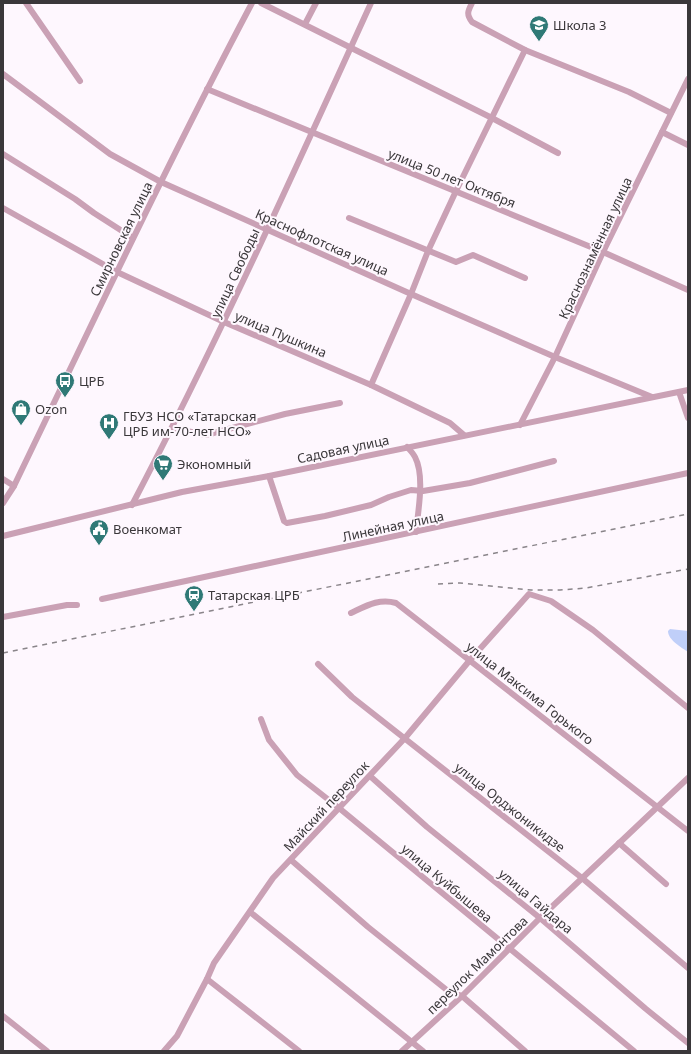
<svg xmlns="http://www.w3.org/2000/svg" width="691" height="1054" font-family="'Noto Sans',sans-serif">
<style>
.water{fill:#c0cff9}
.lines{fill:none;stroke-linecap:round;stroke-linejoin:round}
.minor{stroke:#caa1b5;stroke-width:6}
.rail{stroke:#8a858a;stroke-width:1.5;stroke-dasharray:5 5;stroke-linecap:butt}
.labels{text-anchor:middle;stroke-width:4;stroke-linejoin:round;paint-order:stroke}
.poi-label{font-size:13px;fill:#3a373a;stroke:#fef7fe;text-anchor:start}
.street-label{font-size:13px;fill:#3a373a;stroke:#fef7fe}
</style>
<rect width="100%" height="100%" fill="#fef7fe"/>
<!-- water -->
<path class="water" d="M670 629 688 631V652C681 647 668 640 668 631Z"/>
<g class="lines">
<!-- minor -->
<g class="minor">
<polyline points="26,3 80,81"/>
<polyline points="261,3 492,118 558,153"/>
<path d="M472 3C468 11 466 14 472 22L525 50 629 92 671 113"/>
<polyline points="305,24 316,3"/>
<polyline points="3,74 110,154 161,182 411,294 555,357 652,397"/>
<polyline points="207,89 603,252 688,290"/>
<polyline points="662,132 688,145"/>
<polyline points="3,154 75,199 94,213 133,238"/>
<polyline points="3,208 117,272 224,322 371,385 450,423 464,435"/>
<polyline points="349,218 456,262 473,255 525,278"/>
<polyline points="371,385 411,294 428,251 456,191 525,50"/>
<polyline points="679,392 688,418"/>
<polyline points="520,425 555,357 603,252 688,79"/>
<polyline points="172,428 206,435 285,414 340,403"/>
<path d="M407 447C410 450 413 453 415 457 425 476 418 511 416 532"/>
<polyline points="269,476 284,521 287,523 325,516 371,505 389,497 411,490 423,491 470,483 554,461"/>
<polyline points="3,479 14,486"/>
<path d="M3 503 14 486C92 324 168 162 252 3"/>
<path d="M132 505C218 341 294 172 371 3"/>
<polyline points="3,536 182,492 269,476 688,390"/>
<polyline points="102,599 688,473"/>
<path d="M351 613C366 606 379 598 396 603L688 831"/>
<polyline points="3,617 67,605 77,605"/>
<polyline points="318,664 352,697 582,878 688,968"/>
<polyline points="261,719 269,740 297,775 339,808 634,1051"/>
<polyline points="370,776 427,827 540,918 646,1009 688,1043"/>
<polyline points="619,843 666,884"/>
<polyline points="291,860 368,927 448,991 462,996 525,1051"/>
<polyline points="250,912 423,1051"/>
<polyline points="207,979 299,1051"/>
<polyline points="3,1016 47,1051"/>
<polyline points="164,1051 177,1036 207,979 214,963 273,878 405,738 470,660 529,594 551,601 593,630 688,708"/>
<polyline points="402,1051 462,996 540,918 688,778"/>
</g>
<!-- rail -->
<g class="rail">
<polyline points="438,584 460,583 531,590 560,590 586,588 688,569"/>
<polyline points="3,653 688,514"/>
</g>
</g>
<!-- icons -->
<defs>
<symbol id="school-pin" viewBox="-11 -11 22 30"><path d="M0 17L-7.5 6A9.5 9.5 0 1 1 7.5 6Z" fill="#2f7976" stroke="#fef7fe"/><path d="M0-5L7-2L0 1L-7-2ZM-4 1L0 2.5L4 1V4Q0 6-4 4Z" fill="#fff"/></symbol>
<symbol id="bus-pin" viewBox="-11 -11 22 30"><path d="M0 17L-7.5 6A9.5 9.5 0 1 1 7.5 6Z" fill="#2f7976" stroke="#fef7fe"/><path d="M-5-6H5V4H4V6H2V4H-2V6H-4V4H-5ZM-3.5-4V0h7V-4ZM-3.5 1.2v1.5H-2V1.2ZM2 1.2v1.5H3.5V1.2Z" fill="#fff"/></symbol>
<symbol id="shop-pin" viewBox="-11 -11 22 30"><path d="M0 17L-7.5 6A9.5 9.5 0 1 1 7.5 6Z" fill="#2f7976" stroke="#fef7fe"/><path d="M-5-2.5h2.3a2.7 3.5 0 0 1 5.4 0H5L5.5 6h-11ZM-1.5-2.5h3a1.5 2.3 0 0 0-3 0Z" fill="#fff"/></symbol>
<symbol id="hospital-pin" viewBox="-11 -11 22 30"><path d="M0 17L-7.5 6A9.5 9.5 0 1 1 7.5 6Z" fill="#2f7976" stroke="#fef7fe"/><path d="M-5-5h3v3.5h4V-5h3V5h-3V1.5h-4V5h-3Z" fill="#fff"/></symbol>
<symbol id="supermarket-pin" viewBox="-11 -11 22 30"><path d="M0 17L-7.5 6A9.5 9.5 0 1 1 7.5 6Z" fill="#2f7976" stroke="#fef7fe"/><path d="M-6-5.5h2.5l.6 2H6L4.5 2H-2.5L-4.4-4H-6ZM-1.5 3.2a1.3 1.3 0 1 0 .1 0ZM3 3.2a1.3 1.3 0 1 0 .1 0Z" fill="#fff"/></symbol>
<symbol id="civic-pin" viewBox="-11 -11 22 30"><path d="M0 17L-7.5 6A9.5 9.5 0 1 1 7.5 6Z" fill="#2f7976" stroke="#fef7fe"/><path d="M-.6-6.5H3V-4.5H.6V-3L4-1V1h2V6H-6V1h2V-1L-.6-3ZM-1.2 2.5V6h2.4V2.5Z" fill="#fff"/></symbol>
<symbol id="station-pin" viewBox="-11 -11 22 30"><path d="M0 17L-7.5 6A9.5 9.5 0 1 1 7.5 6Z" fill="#2f7976" stroke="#fef7fe"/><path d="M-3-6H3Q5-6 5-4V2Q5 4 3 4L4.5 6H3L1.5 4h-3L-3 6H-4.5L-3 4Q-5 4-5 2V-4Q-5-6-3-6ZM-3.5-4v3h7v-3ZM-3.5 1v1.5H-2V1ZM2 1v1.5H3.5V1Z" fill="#fff"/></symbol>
</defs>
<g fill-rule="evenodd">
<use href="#school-pin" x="528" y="14" width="22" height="30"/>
<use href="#bus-pin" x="54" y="370" width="22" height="30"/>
<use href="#shop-pin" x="10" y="398" width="22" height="30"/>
<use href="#hospital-pin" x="98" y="412" width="22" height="30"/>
<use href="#supermarket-pin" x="152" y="453" width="22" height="30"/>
<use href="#civic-pin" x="88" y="518" width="22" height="30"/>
<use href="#station-pin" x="183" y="584" width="22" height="30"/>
</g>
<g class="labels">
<!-- poi labels -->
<g class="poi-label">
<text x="553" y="30">Школа 3</text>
<text x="79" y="386">ЦРБ</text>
<text x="35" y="414">Ozon</text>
<text x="123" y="421">ГБУЗ НСО «Татарская<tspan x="123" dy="15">ЦРБ им-70-лет НСО»</tspan></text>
<text x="177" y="469">Экономный</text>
<text x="113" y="534">Военкомат</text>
<text x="208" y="600">Татарская ЦРБ</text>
</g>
<!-- street labels -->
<g class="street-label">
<text transform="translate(452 178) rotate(22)" y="5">улица 50 лет Октября</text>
<text transform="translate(121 239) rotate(-64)" y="5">Смирновская улица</text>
<text transform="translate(322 242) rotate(24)" y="5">Краснофлотская улица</text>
<text transform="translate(595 248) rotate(-65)" y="5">Краснознамённая улица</text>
<text transform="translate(235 273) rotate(-65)" y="5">улица Свободы</text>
<text transform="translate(281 334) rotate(23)" y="5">улица Пушкина</text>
<text transform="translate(343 449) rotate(-12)" y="5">Садовая улица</text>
<text transform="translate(393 526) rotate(-12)" y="5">Линейная улица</text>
<text transform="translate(530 693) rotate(38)" y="5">улица Максима Горького</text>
<text transform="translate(326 806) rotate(-47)" y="5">Майский переулок</text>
<text transform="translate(510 807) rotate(38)" y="5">улица Орджоникидзе</text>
<text transform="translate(447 883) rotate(40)" y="5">улица Куйбышева</text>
<text transform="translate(536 901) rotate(40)" y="5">улица Гайдара</text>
<text transform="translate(477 965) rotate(-44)" y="5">переулок Мамонтова</text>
</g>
</g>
<!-- border -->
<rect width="691" height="1054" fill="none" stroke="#3a373a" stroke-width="8"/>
</svg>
